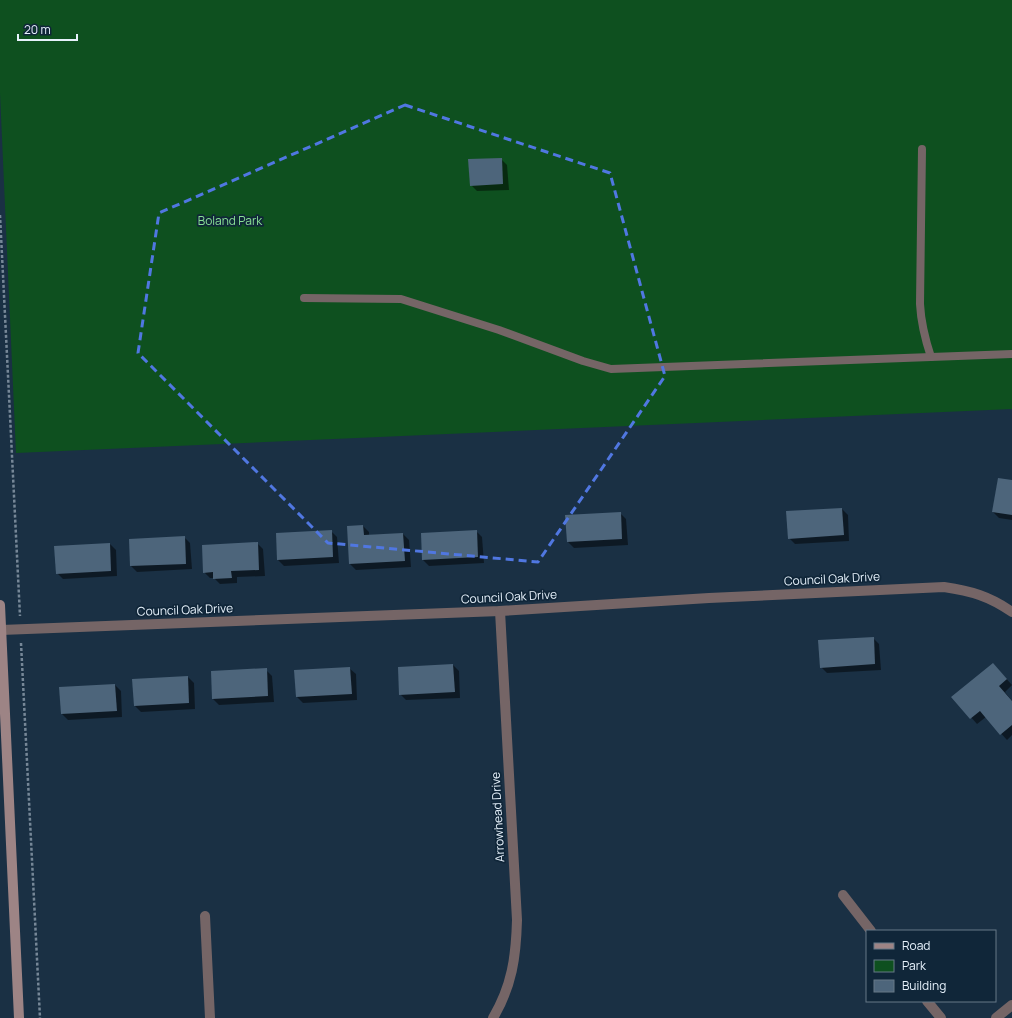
<svg xmlns="http://www.w3.org/2000/svg" width="1012" height="1018" font-family="Manrope,sans-serif">
<style>
.green{fill:#0e501f}
.shadow{fill:#0007}
.building{fill:#4d657b}
.lines{fill:none;stroke-linecap:round;stroke-linejoin:round}
.path{stroke:#768797;stroke-width:2.5;stroke-dasharray:3 2;stroke-linecap:butt}
.lane{stroke:#756566;stroke-width:8}
.street{stroke:#756566;stroke-width:10}
.secondary{stroke:#9d8485;stroke-width:10}
.marked{fill:none;stroke:#5077e1;stroke-width:3;stroke-dasharray:8 5;stroke-linejoin:round}
.labels{text-anchor:middle;stroke-width:3.5;stroke-linejoin:round;paint-order:stroke}
.park-label{font-size:12px;fill:#89e194;stroke:#102639}
.street-label{font-size:12px;fill:#e7f2fc;stroke:#102639}
</style>
<rect width="100%" height="100%" fill="#1a3044"/>
<!-- green -->
<polygon class="green" points="0,0 1012,0 1012,409 16,453 0,93"/>
<!-- shadow -->
<g class="shadow">
<polygon points="501,159 507,165 509,190 477,191 471,185"/>
<polygon points="1012,481 1012,520 999,518 993,512"/>
<polygon points="842,509 848,515 849,541 795,544 789,538"/>
<polygon points="620,513 626,519 628,545 574,548 568,542 566,516"/>
<polygon points="363,526 369,532 369,535 403,534 409,540 411,567 356,570 350,564"/>
<polygon points="331,531 337,537 339,563 284,566 278,560"/>
<polygon points="476,531 482,537 484,563 429,566 423,560"/>
<polygon points="184,537 190,543 192,569 137,572 131,566 130,540"/>
<polygon points="257,543 263,549 265,576 237,577 237,583 220,584 214,578 210,578 204,572"/>
<polygon points="110,544 116,550 117,576 63,579 57,573"/>
<polygon points="873,638 879,644 881,670 827,673 821,667"/>
<polygon points="993,664 1012,685 1005,692 1012,701 1012,735 1007,740 986,717 977,724 953,697"/>
<polygon points="453,665 459,671 460,698 406,700 400,694"/>
<polygon points="349,668 356,674 357,700 303,703 297,697 295,671"/>
<polygon points="266,670 272,676 274,702 219,705 213,699"/>
<polygon points="188,677 194,683 195,709 141,712 135,706"/>
<polygon points="115,685 121,691 122,717 68,720 62,714 60,688"/>
</g>
<!-- building -->
<g class="building">
<polygon points="502,158 503,184 470,186 468,159"/>
<polygon points="998,478 1012,480 1012,515 992,512"/>
<polygon points="842,508 844,535 788,539 786,511"/>
<polygon points="621,512 622,539 567,542 565,515"/>
<polygon points="363,525 364,535 403,533 405,561 349,564 347,526"/>
<polygon points="332,530 333,557 277,560 276,533"/>
<polygon points="477,530 478,557 422,560 421,533"/>
<polygon points="185,536 186,564 130,566 129,539"/>
<polygon points="258,542 259,570 231,571 232,578 213,579 213,572 203,573 202,545"/>
<polygon points="110,543 111,571 56,574 54,546"/>
<polygon points="874,637 875,664 820,668 818,640"/>
<polygon points="993,663 1007,679 999,686 1012,701 1012,725 1000,735 980,711 970,719 951,697"/>
<polygon points="453,664 455,692 399,695 398,667"/>
<polygon points="350,667 352,694 296,697 294,670"/>
<polygon points="267,668 268,696 212,699 211,671"/>
<polygon points="188,676 189,703 134,706 132,679"/>
<polygon points="115,684 117,711 61,714 59,687"/>
</g>
<g class="lines">
<!-- path -->
<g class="path">
<polyline points="0,215 20,616"/>
<polyline points="21,643 40,1018"/>
</g>
<!-- lane -->
<g class="lane">
<path d="M922 149 920 304C921 323 925 339 931 357"/>
<polyline points="304,298 401,299 499,330 583,361 611,369 1012,354"/>
</g>
<!-- street -->
<g class="street">
<path d="M1 630 500 611 709 598 944 587C971 591 989 596 1012 612"/>
<polyline points="843,895 871,931"/>
<polyline points="205,916 210,1018"/>
<polyline points="927,1001 941,1018"/>
<path d="M493 1018C512 986 516 957 517 920L500 611"/>
<polyline points="996,1018 1012,1005"/>
</g>
<!-- secondary -->
<polyline class="secondary" points="0,605 19,1018"/>
</g>
<!-- marked area -->
<path class="marked" d="M405 105 610 173 665 376 538 562 328 543 138 353 159 213Z"/>
<g class="labels">
<!-- park labels -->
<g class="park-label">
<text x="230" y="225">Boland Park</text>
</g>
<!-- street labels -->
<g class="street-label">
<text transform="translate(832 579) rotate(-3)" y="4">Council Oak Drive</text>
<text transform="translate(509 597) rotate(-3)" y="4">Council Oak Drive</text>
<text transform="translate(185 610) rotate(-2)" y="4">Council Oak Drive</text>
<text transform="translate(498 817) rotate(-93)" y="4">Arrowhead Drive</text>
</g>
</g>
<!-- legend -->
<rect x="866" y="930" width="130" height="72" fill="#102639" stroke="#667887"/>
<rect x="874" y="943" width="20" height="6" fill="#9d8485" stroke="#667887"/>
<text x="902" y="950" font-size="12" fill="#e7f2fc">Road</text>
<rect x="874" y="960" width="20" height="12" fill="#0e501f" stroke="#667887"/>
<text x="902" y="970" font-size="12" fill="#e7f2fc">Park</text>
<rect x="874" y="980" width="20" height="12" fill="#4d657b" stroke="#667887"/>
<text x="902" y="990" font-size="12" fill="#e7f2fc">Building</text>
<!-- scale -->
<path d="M18 34v6h59v-6" fill="none" stroke="#e7f2fc" stroke-width="2"/>
<text x="24" y="34" font-size="12" fill="#e7f2fc" stroke="#102639" stroke-width="3" paint-order="stroke">20 m</text>
</svg>
